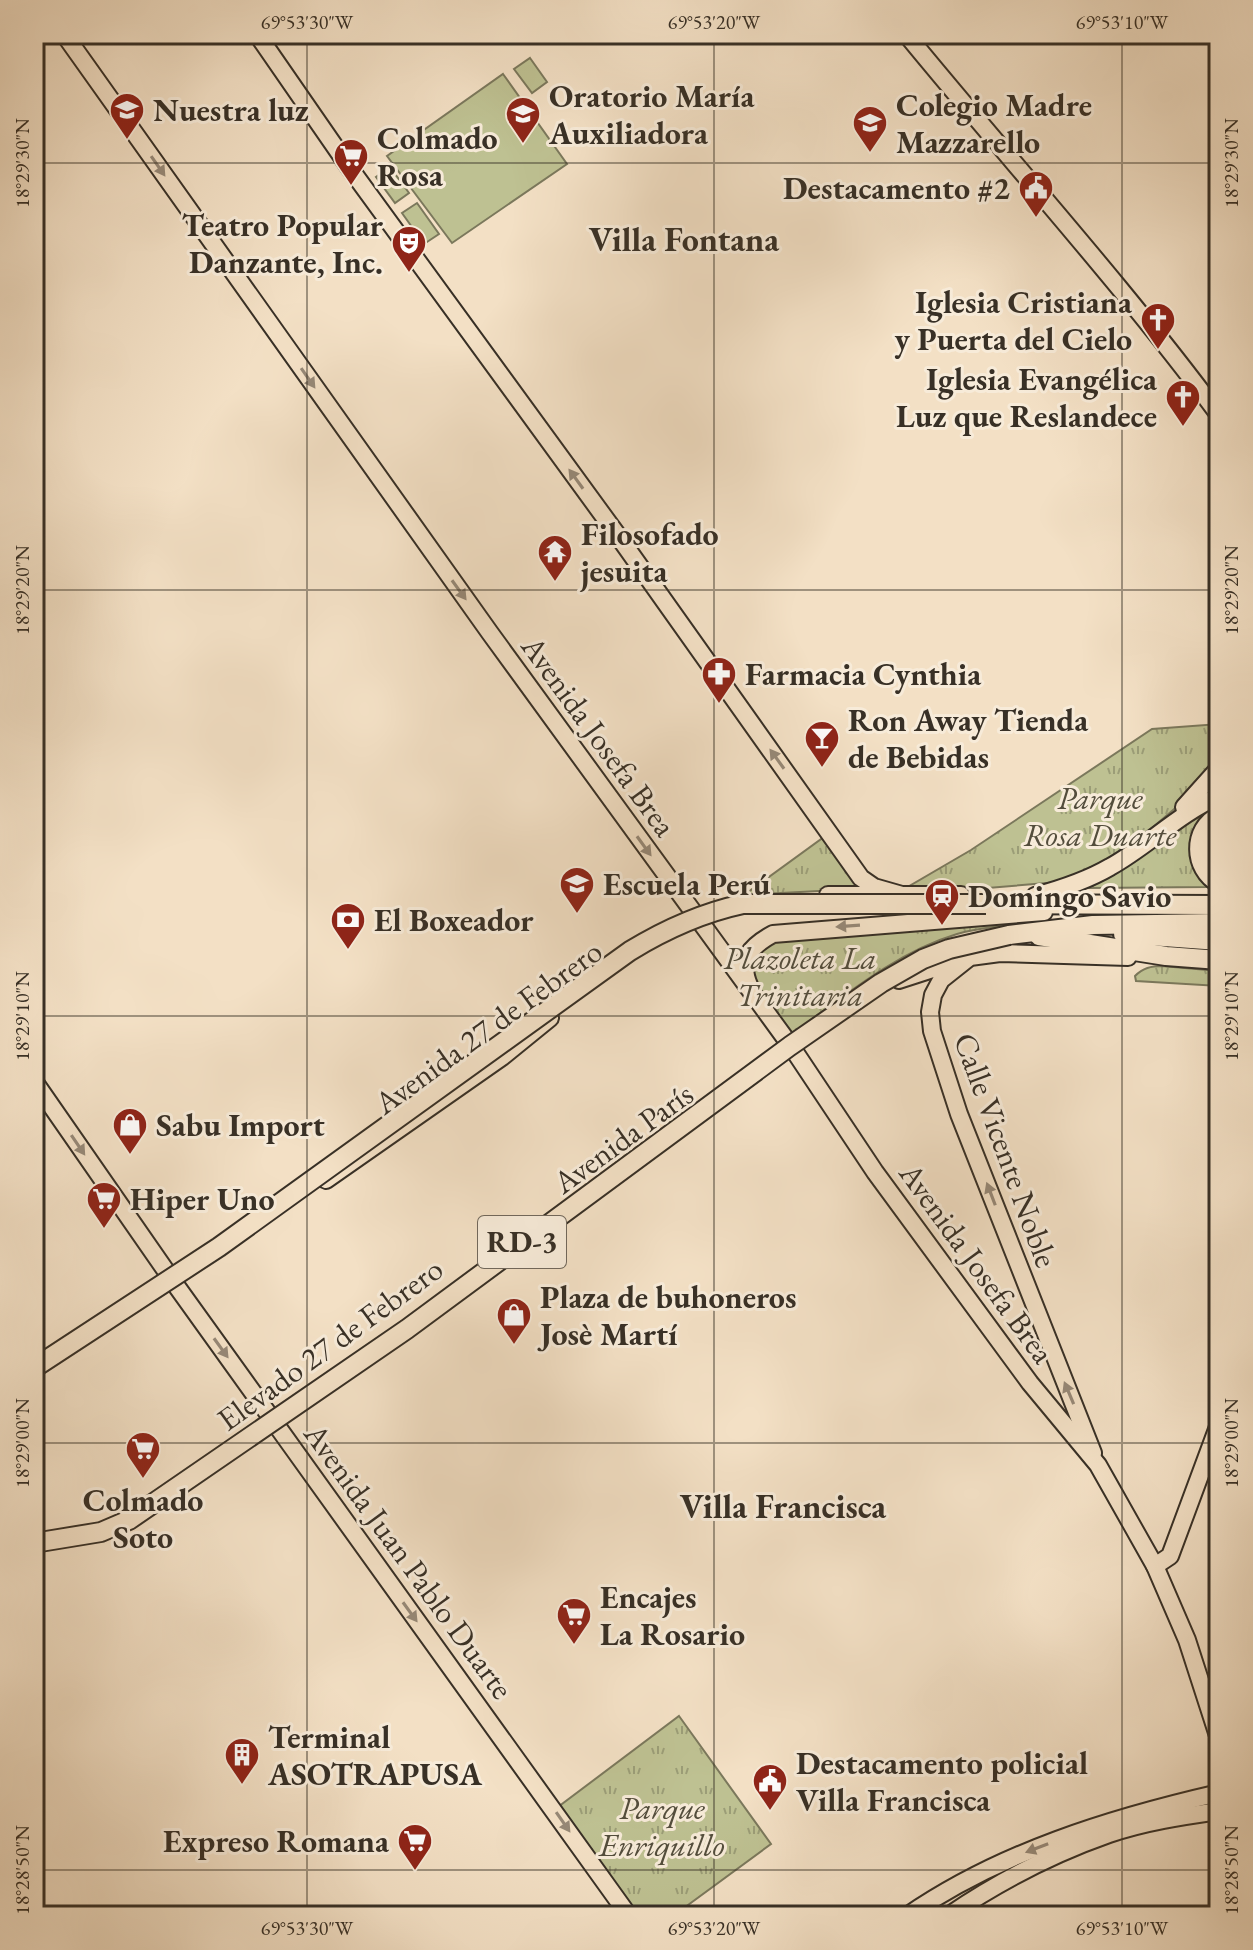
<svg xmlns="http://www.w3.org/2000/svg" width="1253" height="1950" font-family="'EB Garamond',serif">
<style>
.grass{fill:url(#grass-tufts);stroke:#7b785c;stroke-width:2}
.garden{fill:#bec192;stroke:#7b785c;stroke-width:2}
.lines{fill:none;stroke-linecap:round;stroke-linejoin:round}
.major-casing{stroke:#383026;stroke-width:20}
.highway-casing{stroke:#383026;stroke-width:22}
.major{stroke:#f3e0c5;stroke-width:16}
.highway{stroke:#f3e0c5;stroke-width:18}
.highway-bridge-casing{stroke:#383026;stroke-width:22;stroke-linecap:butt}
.highway-bridge{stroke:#f3e0c5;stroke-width:18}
.oneway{fill:#968876}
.ticks{fill:none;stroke:#383026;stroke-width:2;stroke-opacity:0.45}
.labels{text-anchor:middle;stroke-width:6;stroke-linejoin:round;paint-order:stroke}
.shield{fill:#f7ebd9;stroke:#71685c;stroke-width:2}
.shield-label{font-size:30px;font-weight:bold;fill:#383026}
.poi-label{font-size:32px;font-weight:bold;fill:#383026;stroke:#f7ebd9;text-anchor:start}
.street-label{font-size:32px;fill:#383026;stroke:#f7ebd9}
.park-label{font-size:32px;font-style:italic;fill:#534d3c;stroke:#f7ebd9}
.neighbourhood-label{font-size:34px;font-weight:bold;fill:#383026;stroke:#f7ebd9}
.neatline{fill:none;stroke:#383026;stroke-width:3}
.ticks-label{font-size:20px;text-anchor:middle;fill:#383026}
</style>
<defs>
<pattern id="grass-tufts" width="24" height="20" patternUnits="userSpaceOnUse" patternTransform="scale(2)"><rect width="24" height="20" fill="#bec192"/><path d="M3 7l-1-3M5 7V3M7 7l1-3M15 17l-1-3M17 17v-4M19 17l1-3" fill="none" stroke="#9b9d77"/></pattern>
</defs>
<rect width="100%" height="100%" fill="#f3e0c5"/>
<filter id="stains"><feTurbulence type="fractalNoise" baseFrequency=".0025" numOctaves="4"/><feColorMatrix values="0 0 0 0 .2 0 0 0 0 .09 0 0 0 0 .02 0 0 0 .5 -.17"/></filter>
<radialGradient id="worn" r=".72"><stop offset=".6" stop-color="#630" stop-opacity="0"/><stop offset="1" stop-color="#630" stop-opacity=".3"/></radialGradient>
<!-- grass -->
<g class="grass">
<polygon points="1219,724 1219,762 1193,793 1125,851 1071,881 951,891 906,888 971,850 1152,729"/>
<path d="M1219 801V809C1181 834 1186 850 1207 887L1090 888Z"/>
<polygon points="1219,822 1219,876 1210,870 1204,846"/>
<polygon points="824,837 857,883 857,889 744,895"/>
<path d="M1035 919 1036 923C1010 925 982 927 957 934 894 953 841 999 789 1036 777 1021 738 976 753 956 758 950 767 944 773 939Z"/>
<path d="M1162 966 1219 971V986L1136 981 1135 976C1143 968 1151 966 1162 966Z"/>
<polygon points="679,1716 771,1844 673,1916 629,1916 554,1810"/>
</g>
<!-- garden -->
<g class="garden">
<polygon points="530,58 547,82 532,93 514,69"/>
<polygon points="503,74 567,164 452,243 387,156"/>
<polygon points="390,167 409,193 395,203 376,177"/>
<polygon points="417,203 439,234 424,244 402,213"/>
</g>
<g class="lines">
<defs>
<g id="major">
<polyline points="64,34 490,633 793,1049 875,1172 1030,1383 1098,1465 1155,1566 1187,1640 1219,1739"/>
<polyline points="257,34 349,167 621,540 861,878 874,887 902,895"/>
<path d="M906 34C1010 161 1121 283 1219 415"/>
<polyline points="1184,807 1219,768"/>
<polyline points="828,895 961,895"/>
<path d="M1035 896C1061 889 1086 881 1110 867 1148 846 1178 814 1219 796"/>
<polyline points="899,980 970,957"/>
<path d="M749 985C738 959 751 946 773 934L1044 912"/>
<polyline points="34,1081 175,1284 629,1916"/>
<polyline points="326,1180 502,1057 550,1018"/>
<polyline points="1093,1453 959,1114 932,1031 930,1012 933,995 941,980 970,957 1000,953 1128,957"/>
<polyline points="1155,1566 1170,1556 1219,1424"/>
<path d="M907 1916C1000 1852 1110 1818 1219 1793"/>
<path d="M948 1916C998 1882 1052 1854 1109 1834 1144 1822 1183 1816 1219 1811"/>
</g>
<g id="highway">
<path d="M1219 816C1192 829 1193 869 1219 883"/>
<polyline points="986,904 1219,905"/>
<polyline points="1123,934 1219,941"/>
<polyline points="1009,935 1093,925 1219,923"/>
<polyline points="1039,936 1166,956 1219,960"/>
</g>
</defs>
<!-- major casing -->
<use href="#major" class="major-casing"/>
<!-- highway casing -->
<use href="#highway" class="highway-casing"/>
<!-- major -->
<use href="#major" class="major"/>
<!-- highway -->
<use href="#highway" class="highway"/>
<defs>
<g id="highway-bridge">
<path d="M34 1368 219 1247 630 951C666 929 701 913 743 904H986"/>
<polyline points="34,1543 101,1532 129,1520 407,1329 790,1046 881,983 923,959 949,949 1009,935"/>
</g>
</defs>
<!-- highway-bridge casing -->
<use href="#highway-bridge" class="highway-bridge-casing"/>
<!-- highway-bridge -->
<use href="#highway-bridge" class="highway-bridge"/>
</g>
<!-- one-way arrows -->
<defs><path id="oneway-solid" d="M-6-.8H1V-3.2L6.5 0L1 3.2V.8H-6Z" transform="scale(2)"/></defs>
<g class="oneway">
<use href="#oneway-solid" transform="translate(158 166) rotate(55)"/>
<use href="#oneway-solid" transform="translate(308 378) rotate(55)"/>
<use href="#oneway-solid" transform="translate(576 479) rotate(-126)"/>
<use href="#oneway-solid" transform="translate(459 590) rotate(54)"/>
<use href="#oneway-solid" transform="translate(777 759) rotate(-126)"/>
<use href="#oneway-solid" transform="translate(644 846) rotate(54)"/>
<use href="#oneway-solid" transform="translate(848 926) rotate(176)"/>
<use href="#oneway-solid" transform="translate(78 1145) rotate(56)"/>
<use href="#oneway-solid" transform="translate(991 1194) rotate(-111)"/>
<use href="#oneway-solid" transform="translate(221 1348) rotate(54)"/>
<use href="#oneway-solid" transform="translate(1069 1393) rotate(-113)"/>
<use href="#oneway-solid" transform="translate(410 1612) rotate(54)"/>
<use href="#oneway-solid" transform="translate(563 1822) rotate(55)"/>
<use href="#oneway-solid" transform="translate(1037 1848) rotate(159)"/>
</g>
<!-- ticks -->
<path class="ticks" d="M307 34V1916M714 34V1916M1122 34V1916M34 163H1219M34 590H1219M34 1016H1219M34 1443H1219M34 1870H1219"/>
<!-- icons -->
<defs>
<symbol id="school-pin" viewBox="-11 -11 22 30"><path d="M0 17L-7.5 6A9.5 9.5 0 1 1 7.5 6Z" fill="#8f2418" stroke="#f7ebd9"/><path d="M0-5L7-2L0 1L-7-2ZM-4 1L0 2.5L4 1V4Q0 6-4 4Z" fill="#fff"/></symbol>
<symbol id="supermarket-pin" viewBox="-11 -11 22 30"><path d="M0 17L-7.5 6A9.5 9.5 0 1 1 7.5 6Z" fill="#8f2418" stroke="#f7ebd9"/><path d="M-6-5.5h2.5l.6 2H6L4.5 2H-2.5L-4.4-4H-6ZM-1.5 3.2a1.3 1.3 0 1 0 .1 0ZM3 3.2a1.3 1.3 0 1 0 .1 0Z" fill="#fff"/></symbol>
<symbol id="civic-pin" viewBox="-11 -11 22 30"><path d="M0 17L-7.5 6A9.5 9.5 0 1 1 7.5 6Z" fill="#8f2418" stroke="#f7ebd9"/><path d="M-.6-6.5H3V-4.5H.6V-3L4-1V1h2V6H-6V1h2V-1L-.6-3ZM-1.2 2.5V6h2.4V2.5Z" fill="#fff"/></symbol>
<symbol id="theatre-pin" viewBox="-11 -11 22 30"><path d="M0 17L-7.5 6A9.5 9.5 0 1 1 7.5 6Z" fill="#8f2418" stroke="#f7ebd9"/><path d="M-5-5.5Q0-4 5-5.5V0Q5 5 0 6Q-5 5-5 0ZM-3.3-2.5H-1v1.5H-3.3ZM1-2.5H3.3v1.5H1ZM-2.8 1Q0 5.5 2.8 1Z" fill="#fff"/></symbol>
<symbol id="church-pin" viewBox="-11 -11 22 30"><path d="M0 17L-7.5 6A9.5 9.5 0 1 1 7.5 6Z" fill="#8f2418" stroke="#f7ebd9"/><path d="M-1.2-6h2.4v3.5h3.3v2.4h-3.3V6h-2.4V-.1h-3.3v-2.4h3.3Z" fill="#fff"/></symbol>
<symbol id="temple-pin" viewBox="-11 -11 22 30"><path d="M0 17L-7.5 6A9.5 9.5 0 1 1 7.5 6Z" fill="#8f2418" stroke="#f7ebd9"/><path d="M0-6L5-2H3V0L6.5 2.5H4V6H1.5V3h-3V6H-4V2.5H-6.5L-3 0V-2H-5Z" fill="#fff"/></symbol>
<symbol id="pharmacy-pin" viewBox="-11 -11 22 30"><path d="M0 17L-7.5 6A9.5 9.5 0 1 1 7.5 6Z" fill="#8f2418" stroke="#f7ebd9"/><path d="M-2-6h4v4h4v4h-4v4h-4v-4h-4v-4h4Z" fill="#fff"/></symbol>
<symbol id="bar-pin" viewBox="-11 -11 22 30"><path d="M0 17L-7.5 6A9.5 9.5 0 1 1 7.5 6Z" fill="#8f2418" stroke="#f7ebd9"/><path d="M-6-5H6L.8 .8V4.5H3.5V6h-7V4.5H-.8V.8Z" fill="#fff"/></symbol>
<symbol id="station-pin" viewBox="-11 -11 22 30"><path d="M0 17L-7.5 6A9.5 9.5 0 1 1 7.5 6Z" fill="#8f2418" stroke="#f7ebd9"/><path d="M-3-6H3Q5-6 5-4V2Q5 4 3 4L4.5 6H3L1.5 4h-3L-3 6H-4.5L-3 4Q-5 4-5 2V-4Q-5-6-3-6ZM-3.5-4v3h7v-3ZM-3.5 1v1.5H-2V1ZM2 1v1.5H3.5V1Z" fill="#fff"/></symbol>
<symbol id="bank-pin" viewBox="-11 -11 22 30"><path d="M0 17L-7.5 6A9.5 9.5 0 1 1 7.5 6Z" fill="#8f2418" stroke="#f7ebd9"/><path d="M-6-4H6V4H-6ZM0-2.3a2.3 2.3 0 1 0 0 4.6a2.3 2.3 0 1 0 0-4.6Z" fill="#fff"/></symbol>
<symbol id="shop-pin" viewBox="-11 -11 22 30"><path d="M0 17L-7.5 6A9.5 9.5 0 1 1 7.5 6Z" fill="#8f2418" stroke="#f7ebd9"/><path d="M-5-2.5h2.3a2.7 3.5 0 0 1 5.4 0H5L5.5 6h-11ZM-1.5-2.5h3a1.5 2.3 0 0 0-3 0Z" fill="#fff"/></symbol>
<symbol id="building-pin" viewBox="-11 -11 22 30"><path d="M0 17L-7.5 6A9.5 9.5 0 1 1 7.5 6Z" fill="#8f2418" stroke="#f7ebd9"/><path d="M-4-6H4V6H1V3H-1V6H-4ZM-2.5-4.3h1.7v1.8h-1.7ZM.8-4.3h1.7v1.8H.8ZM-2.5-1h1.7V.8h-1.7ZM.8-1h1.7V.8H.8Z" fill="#fff"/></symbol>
</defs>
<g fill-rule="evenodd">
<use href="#school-pin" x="107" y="90" width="40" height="54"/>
<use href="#school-pin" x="503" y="94" width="40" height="54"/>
<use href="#school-pin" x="850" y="103" width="40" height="54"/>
<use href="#supermarket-pin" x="331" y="136" width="40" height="54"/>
<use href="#civic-pin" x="1016" y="168" width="40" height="54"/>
<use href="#theatre-pin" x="389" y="223" width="40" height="54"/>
<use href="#church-pin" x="1138" y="300" width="40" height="54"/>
<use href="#church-pin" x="1163" y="377" width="40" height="54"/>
<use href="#temple-pin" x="535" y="532" width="40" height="54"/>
<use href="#pharmacy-pin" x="699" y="654" width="40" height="54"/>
<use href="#bar-pin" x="802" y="718" width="40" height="54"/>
<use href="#school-pin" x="557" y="864" width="40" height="54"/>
<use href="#station-pin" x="922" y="876" width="40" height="54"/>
<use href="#bank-pin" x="328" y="900" width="40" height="54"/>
<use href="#shop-pin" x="110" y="1105" width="40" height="54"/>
<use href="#supermarket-pin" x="84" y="1179" width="40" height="54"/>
<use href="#shop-pin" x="494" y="1295" width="40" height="54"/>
<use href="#supermarket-pin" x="123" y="1429" width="40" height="54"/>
<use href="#supermarket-pin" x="554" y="1595" width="40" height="54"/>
<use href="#building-pin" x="222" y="1735" width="40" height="54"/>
<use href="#civic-pin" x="750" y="1761" width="40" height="54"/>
<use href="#supermarket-pin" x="395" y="1821" width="40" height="54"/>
</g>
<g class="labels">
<!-- shield labels -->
<rect class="shield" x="478" y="1216" width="88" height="52" rx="6"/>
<g class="shield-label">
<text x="522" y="1252">RD-3</text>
</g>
<!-- poi labels -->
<g class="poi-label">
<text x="549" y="107">Oratorio María<tspan x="549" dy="37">Auxiliadora</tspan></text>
<text x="896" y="116">Colegio Madre<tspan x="896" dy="37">Mazzarello</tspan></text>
<text x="153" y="121">Nuestra luz</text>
<text x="377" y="149">Colmado<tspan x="377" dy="37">Rosa</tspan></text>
<text x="1010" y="199" text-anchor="end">Destacamento #2</text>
<text x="383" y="236" text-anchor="end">Teatro Popular<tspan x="383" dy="37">Danzante, Inc.</tspan></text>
<text x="1132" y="313" text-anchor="end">Iglesia Cristiana<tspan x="1132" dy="37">y Puerta del Cielo</tspan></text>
<text x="1157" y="390" text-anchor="end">Iglesia Evangélica<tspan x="1157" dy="37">Luz que Reslandece</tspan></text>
<text x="581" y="545">Filosofado<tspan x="581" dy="37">jesuita</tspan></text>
<text x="745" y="685">Farmacia Cynthia</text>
<text x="848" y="731">Ron Away Tienda<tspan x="848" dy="37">de Bebidas</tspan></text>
<text x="603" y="895">Escuela Perú</text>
<text x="968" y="907">Domingo Savio</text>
<text x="374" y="931">El Boxeador</text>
<text x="156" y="1136">Sabu Import</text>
<text x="130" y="1210">Hiper Uno</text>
<text x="540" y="1308">Plaza de buhoneros<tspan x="540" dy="37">Josè Martí</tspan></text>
<text x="143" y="1511" text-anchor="middle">Colmado<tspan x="143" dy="37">Soto</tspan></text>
<text x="600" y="1608">Encajes<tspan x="600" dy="37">La Rosario</tspan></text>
<text x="268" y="1748">Terminal<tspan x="268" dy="37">ASOTRAPUSA</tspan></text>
<text x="796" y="1774">Destacamento policial<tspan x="796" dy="37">Villa Francisca</tspan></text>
<text x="389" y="1852" text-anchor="end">Expreso Romana</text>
</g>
<!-- street labels -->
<g class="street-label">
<text transform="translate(599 736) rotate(54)" y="11">Avenida Josefa Brea</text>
<text transform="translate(488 1027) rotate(-36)" y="11">Avenida 27 de Febrero</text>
<text transform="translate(623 1138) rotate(-36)" y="11">Avenida París</text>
<text transform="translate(1006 1150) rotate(70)" y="11">Calle Vicente Noble</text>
<text transform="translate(977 1263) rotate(54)" y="11">Avenida Josefa Brea</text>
<text transform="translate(330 1344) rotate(-36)" y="11">Elevado 27 de Febrero</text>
<text transform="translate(409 1561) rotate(54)" y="11">Avenida Juan Pablo Duarte</text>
</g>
<!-- park labels -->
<g class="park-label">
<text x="1100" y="809">Parque<tspan x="1100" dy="37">Rosa Duarte</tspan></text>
<text x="800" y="969">Plazoleta La<tspan x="800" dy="37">Trinitaria</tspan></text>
<text x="662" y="1819">Parque<tspan x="662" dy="37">Enriquillo</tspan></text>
</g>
<!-- neighbourhood labels -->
<g class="neighbourhood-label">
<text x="684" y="251">Villa Fontana</text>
<text x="783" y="1518">Villa Francisca</text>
</g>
</g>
<!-- margin -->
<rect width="1253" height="1950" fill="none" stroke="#f3e0c5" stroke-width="88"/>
<rect x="44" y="44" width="1165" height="1862" class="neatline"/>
<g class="ticks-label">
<text x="307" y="29">69°53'30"W</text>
<text x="714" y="29">69°53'20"W</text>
<text x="1122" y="29">69°53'10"W</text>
<text transform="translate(22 163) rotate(-90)" y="7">18°29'30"N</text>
<text transform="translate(1231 163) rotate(-90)" y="7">18°29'30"N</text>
<text transform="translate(22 590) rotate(-90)" y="7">18°29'20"N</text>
<text transform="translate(1231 590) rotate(-90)" y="7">18°29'20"N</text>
<text transform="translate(22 1016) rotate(-90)" y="7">18°29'10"N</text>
<text transform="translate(1231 1016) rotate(-90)" y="7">18°29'10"N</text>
<text transform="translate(22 1443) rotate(-90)" y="7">18°29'00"N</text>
<text transform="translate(1231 1443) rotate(-90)" y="7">18°29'00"N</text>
<text transform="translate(22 1870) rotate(-90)" y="7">18°28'50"N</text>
<text transform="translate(1231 1870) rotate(-90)" y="7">18°28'50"N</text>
<text x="307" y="1935">69°53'30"W</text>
<text x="714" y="1935">69°53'20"W</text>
<text x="1122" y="1935">69°53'10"W</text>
</g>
<rect width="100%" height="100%" filter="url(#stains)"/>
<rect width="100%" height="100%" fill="url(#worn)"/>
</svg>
